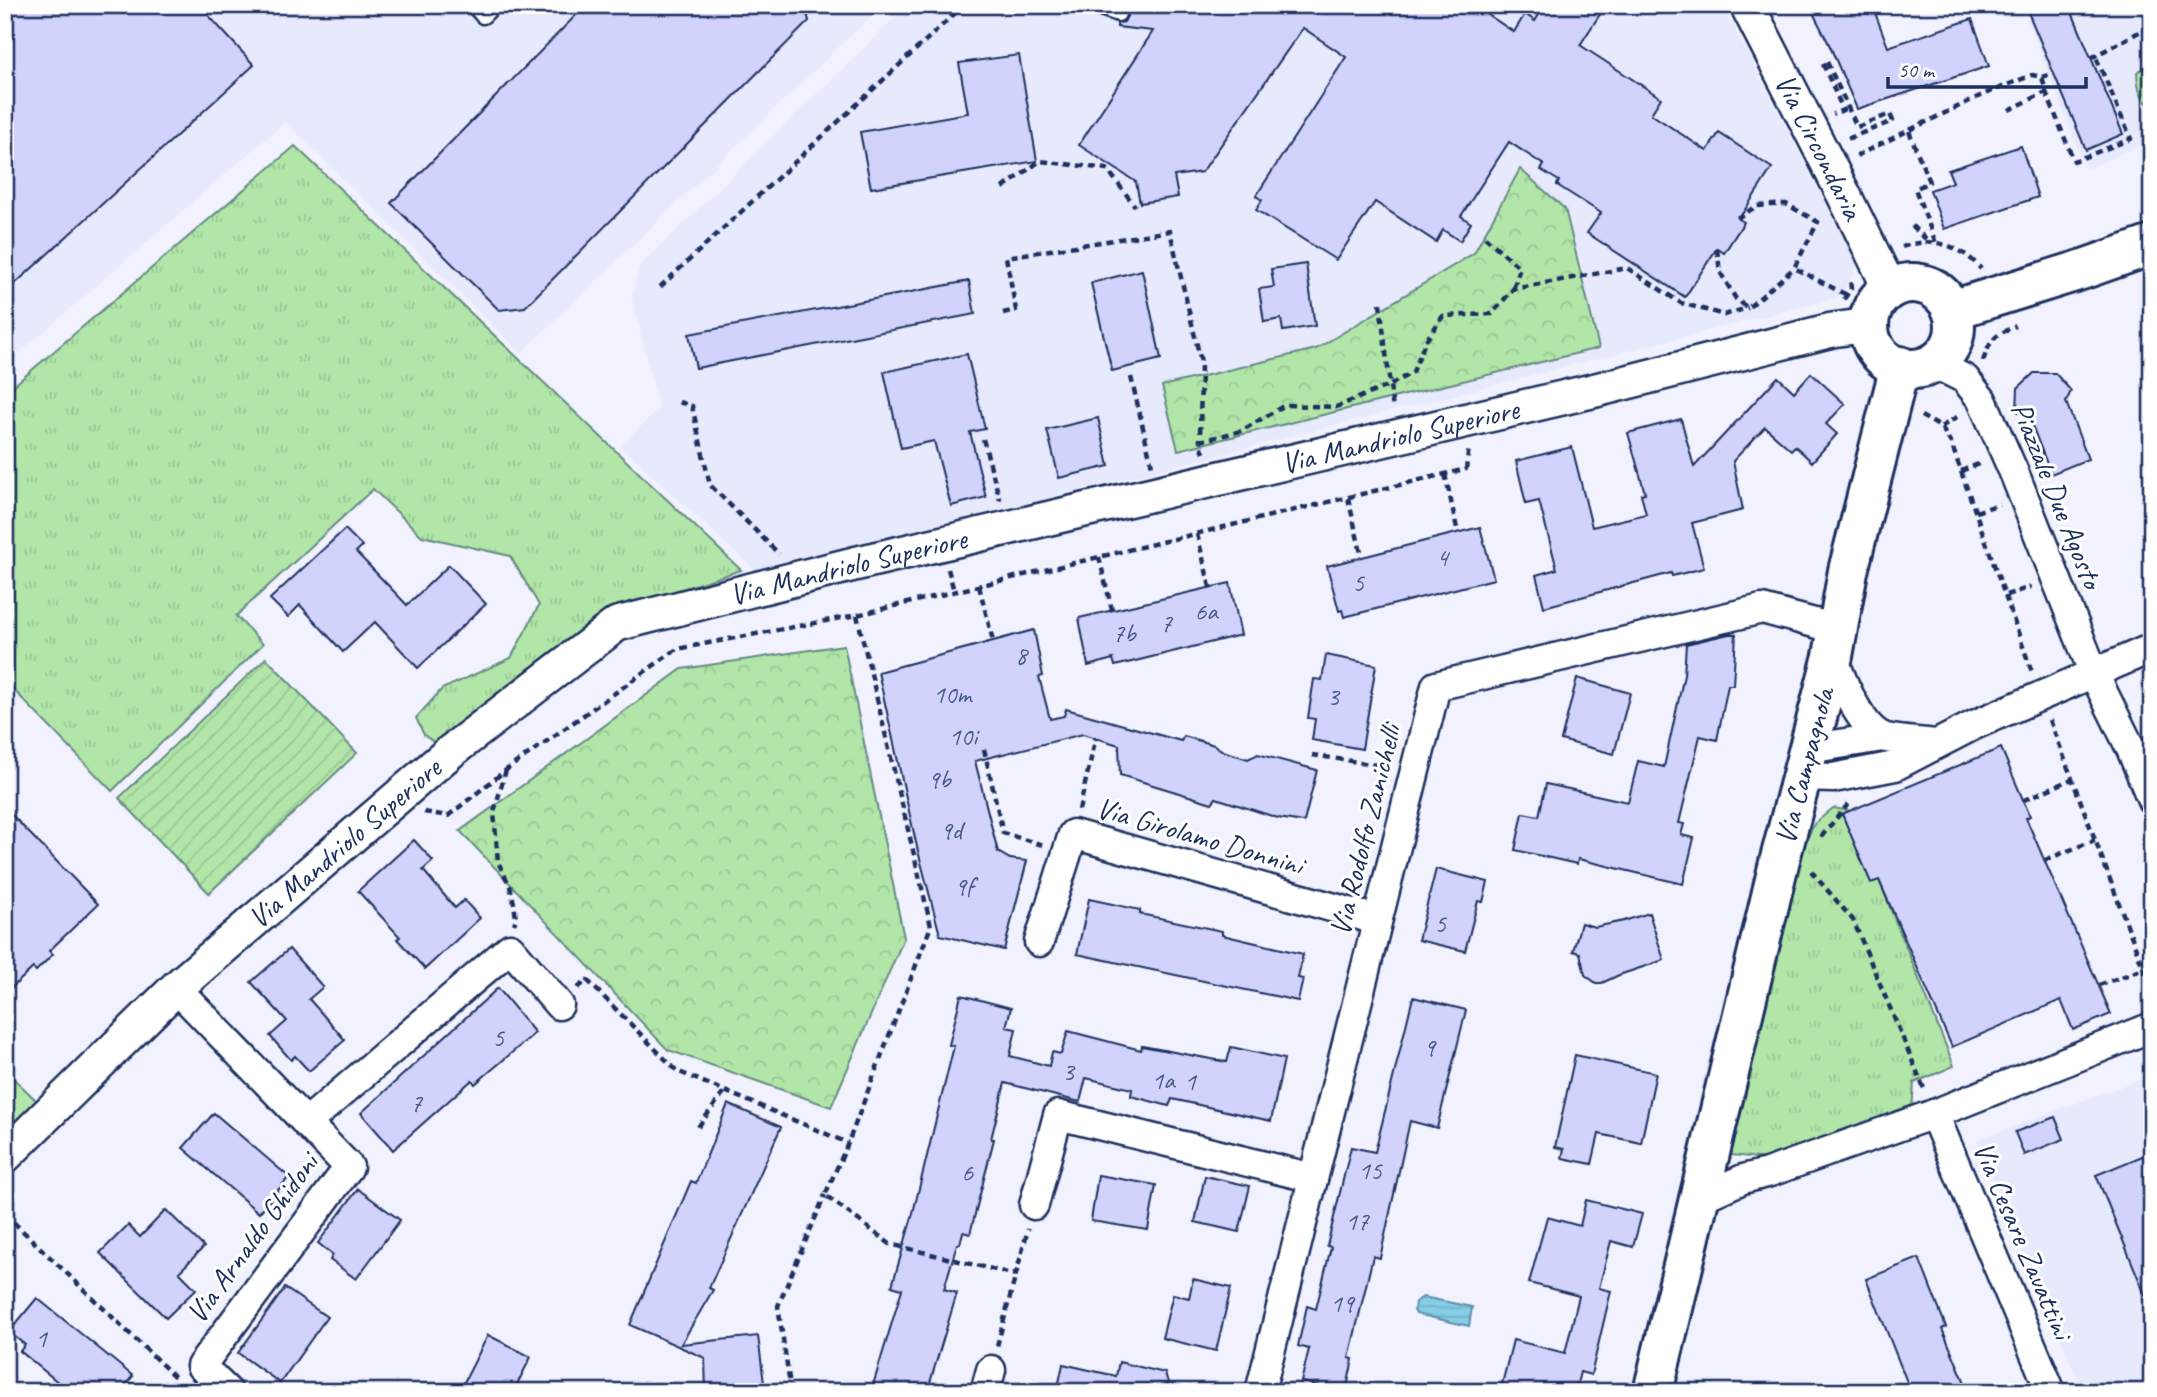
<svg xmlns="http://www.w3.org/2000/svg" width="2157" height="1397" font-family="Caveat,sans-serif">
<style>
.built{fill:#e7e9fd}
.grass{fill:url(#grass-tufts);stroke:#668a83;stroke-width:2}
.park{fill:url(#park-crowns);stroke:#668a83;stroke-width:2}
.garden{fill:url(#garden-furrows);stroke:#668a83;stroke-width:2}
.water{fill:url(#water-rules);stroke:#5b8eaf;stroke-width:2}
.building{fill:#d1d3fc;stroke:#1b2f5e;stroke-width:2}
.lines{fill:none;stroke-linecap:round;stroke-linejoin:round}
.service-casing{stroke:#1b2f5e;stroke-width:19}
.minor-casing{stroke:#1b2f5e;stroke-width:33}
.tertiary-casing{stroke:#1b2f5e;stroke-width:38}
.secondary-casing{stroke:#1b2f5e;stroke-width:44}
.path{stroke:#1b2f5e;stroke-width:4.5;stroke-dasharray:7 5;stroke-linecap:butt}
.service{stroke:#fff;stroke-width:14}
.minor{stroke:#fff;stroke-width:28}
.tertiary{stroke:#fff;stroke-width:33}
.secondary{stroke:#fff;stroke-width:38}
.labels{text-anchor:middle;stroke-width:6;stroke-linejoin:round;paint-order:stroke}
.number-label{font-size:26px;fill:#485886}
.street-label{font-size:30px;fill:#1b2f5e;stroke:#fff}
</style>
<defs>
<pattern id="grass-tufts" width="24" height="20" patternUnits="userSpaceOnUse" patternTransform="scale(1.75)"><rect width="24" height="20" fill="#b1e6a8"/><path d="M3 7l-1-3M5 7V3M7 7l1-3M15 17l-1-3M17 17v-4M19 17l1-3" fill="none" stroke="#98c693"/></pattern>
<pattern id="park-crowns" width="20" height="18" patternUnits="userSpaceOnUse" patternTransform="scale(1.75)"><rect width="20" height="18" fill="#b1e6a8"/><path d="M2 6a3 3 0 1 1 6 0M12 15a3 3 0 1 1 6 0" fill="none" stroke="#98c693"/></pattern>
<pattern id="garden-furrows" width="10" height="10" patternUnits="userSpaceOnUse" patternTransform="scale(1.75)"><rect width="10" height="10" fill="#b1e6a8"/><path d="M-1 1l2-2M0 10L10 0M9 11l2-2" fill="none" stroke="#98c693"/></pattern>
<pattern id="water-rules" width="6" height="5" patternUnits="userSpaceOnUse" patternTransform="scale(1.75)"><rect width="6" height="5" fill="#85cee5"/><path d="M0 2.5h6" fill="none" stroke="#72b1c7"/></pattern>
</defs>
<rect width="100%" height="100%" fill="#f1f2fe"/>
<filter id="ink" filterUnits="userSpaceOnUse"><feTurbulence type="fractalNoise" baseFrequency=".0143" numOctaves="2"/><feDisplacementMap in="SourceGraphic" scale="14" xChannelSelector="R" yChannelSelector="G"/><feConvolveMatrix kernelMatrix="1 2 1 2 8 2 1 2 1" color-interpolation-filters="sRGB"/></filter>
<g filter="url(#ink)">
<!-- built -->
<g class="built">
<polygon points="5,5 496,5 507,16 518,5 866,5 873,14 521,353 285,122 5,365"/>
<polygon points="913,5 1722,5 1858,265 1840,297 757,572 621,446 659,408 632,298 639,267 896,17"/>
<polygon points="2022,5 2152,5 2152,140 2086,169"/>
<polygon points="2152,1075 2152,1392 2083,1392 1977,1140"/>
</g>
<!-- grass -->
<g class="grass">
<path d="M2152 63V107C2139 98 2138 88 2137 72Z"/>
<polygon points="295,146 741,570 607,613 442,748 424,735 416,718 442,689 511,658 539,605 510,556 422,536 373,489 236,616 263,644 112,791 5,681 5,393"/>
<polygon points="1833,808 1851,811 1954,1066 1914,1083 1912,1110 1767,1159 1731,1155 1799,856 1814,824"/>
<polygon points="5,1070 38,1102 5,1132"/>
</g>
<!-- park -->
<g class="park">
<polygon points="1520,169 1565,209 1599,348 1178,450 1162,386 1316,349 1474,253"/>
<polygon points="844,645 904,938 831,1107 668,1050 460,831 682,669"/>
</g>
<!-- garden -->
<polygon class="garden" points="266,658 357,753 209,893 119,798"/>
<!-- water -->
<polygon class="water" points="1423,1297 1472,1307 1469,1326 1416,1314 1414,1310 1415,1302"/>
<!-- building -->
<g class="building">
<polygon points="5,5 199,5 254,65 5,293"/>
<polygon points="586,5 805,5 809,21 525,307 499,310 391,203"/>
<polygon points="1122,5 1473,5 1514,32 1525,14 1535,21 1545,5 1606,5 1580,45 1661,98 1651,114 1707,151 1719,133 1772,168 1739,219 1744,222 1724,253 1717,248 1685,297 1587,233 1601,213 1557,185 1559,181 1541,170 1544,165 1509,142 1461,216 1471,223 1460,241 1443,230 1436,242 1375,202 1336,260 1256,210 1262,200 1256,196 1346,57 1303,28 1202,172 1174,176 1178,197 1140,203 1136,182 1079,145 1153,31 1117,27 1117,23 1124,22 1127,16 1127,12"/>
<polygon points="1809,5 1872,5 1888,47 1972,19 1989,66 1857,109 1829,44"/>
<polygon points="2025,5 2069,5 2123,134 2086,150"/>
<polygon points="1019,55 1037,161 871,188 860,132 968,113 959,63"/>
<polygon points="2021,146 2038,197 1944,229 1930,190 1953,182 1948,170"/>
<polygon points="1306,264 1315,326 1283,331 1281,319 1264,322 1259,289 1274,287 1271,269"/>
<polygon points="1142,270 1161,359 1112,371 1091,283"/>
<polygon points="969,281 975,314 696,368 689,334"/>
<polygon points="967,354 985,429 970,432 986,497 951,506 934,441 901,448 884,372"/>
<polygon points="1811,373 1845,404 1826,424 1837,434 1812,462 1795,446 1791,450 1765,427 1733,461 1743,510 1692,523 1704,568 1672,576 1671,573 1544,607 1536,575 1557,569 1539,501 1526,504 1516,461 1572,447 1592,527 1646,514 1641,494 1645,493 1628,433 1681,419 1694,467 1778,377 1794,392"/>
<polygon points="2034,373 2055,373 2071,391 2066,402 2088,459 2051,474 2028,415 2017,411 2018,388"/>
<polygon points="1098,418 1109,466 1059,478 1047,430"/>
<polygon points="1480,527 1494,579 1344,617 1342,610 1339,611 1327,566"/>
<polygon points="345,529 362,546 356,552 407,605 449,565 486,604 418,668 375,622 343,652 300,605 288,617 270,599"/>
<polygon points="1230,583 1241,635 1115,666 1113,659 1088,666 1079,618"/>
<polygon points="1034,630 1043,676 1039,677 1050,719 1064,716 1066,709 1181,741 1184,736 1214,745 1223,751 1248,759 1258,754 1317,770 1304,822 1278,818 1216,798 1212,803 1120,775 1119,745 1083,734 975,761 998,852 1010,859 1027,861 1004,950 940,935 917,847 878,672"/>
<polygon points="1729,634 1736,634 1733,685 1728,685 1717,740 1700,736 1679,823 1684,824 1681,835 1694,838 1683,884 1578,859 1577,864 1515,850 1523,813 1539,816 1546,784 1628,802 1638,761 1664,767 1684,675 1686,644"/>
<polygon points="1326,655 1376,665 1362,749 1312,740 1315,719 1308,718 1314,679 1322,680"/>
<polygon points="1577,678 1630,693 1614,754 1561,740"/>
<polygon points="2001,748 2030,816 2026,818 2111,1014 2073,1030 2061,1000 1952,1047 1879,880 1871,883 1842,814"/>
<polygon points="5,808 98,904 49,951 53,954 36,971 33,968 5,994"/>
<polygon points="414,840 433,861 423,870 455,908 464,900 480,918 425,969 397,939 400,937 358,891"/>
<polygon points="1436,869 1488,882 1483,902 1478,901 1465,951 1418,940"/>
<polygon points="1089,899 1140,910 1140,914 1222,931 1222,935 1303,954 1298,978 1303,979 1298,1001 1077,954"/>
<polygon points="1649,913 1664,960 1619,975 1602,983 1596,983 1585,975 1580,953 1573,951 1581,923 1595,927 1624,921"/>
<polygon points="289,949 323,987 309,999 345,1040 309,1071 295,1056 291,1060 270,1036 287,1021 251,982"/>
<polygon points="498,988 535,1033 475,1084 472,1080 393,1150 361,1113"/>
<polygon points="961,995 1011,1008 1006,1027 1016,1029 1010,1056 1049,1066 1052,1052 1061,1054 1068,1031 1141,1050 1142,1046 1227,1062 1231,1047 1284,1059 1271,1121 1172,1099 1169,1106 1131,1096 1132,1089 1086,1078 1080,1102 1005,1083 991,1139 994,1139 970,1234 963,1232 960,1244 957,1244 944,1289 957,1293 929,1386 924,1384 922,1392 871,1392 902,1289 892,1286 912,1217 954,1046 949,1045"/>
<polygon points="1413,997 1466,1010 1437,1128 1410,1121 1380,1258 1373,1256 1349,1358 1353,1359 1346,1392 1301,1382 1309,1349 1298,1346 1307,1306 1316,1309 1331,1247 1327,1246 1351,1147 1375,1152"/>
<polygon points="1575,1055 1656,1073 1641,1143 1599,1134 1592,1164 1562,1158 1564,1149 1555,1147"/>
<polygon points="728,1104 781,1127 709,1288 713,1290 681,1344 758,1336 764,1383 753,1383 754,1392 706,1392 705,1358 630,1325 691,1181 696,1183"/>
<polygon points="214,1113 289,1177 259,1213 183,1148"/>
<polygon points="2055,1117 2064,1139 2024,1155 2015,1132"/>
<polygon points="2152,1152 2152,1309 2151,1309 2096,1175"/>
<polygon points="1098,1175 1156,1185 1148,1230 1091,1221"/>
<polygon points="1205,1176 1250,1186 1239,1232 1195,1222"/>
<polygon points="358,1189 400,1220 356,1279 330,1260 333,1255 318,1243"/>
<polygon points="1586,1200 1642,1214 1633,1247 1611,1241 1599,1288 1611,1291 1591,1375 1580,1372 1575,1392 1500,1392 1513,1340 1565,1353 1579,1296 1529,1283 1547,1217 1580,1226"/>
<polygon points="166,1210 204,1247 179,1272 196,1289 166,1318 100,1253 128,1225 140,1237"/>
<polygon points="1919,1258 1946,1327 1942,1329 1969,1392 1911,1392 1866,1279"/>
<polygon points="1193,1279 1231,1288 1216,1351 1162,1338 1173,1294 1189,1298"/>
<polygon points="285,1288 327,1317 280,1383 238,1353"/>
<polygon points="37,1298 133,1376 119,1392 70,1392 20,1351 25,1345 9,1332"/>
<polygon points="488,1335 531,1357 513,1392 459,1392"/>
<polygon points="1119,1362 1165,1373 1171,1392 1057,1392 1063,1364 1116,1376"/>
</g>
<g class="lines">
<defs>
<g id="service">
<polyline points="473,5 483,16 494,5"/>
<polyline points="1092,5 1118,14"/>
</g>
<g id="minor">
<polyline points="1933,363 1965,379 1982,400 2015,475 2094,674 2131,749 2152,800"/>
<path d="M1833 656C1841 679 1861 731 1886 738 1902 741 1920 742 1936 744"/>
<polyline points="1808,749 1883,737"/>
<polyline points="1801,777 1833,778 1895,766 1974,725 2152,648"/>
<polyline points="1039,942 1073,834 1377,920"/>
<polyline points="176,988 349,1167 201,1366 228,1392"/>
<polyline points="1934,1114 2051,1392"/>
<polyline points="306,1123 510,948 559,1005"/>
<polyline points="1698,1199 1743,1179 1767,1173 1934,1114 2152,1027"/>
<polyline points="1034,1205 1058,1115 1313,1178"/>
<polyline points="985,1392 991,1370"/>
<polyline points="1260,1392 1436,686 1762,609 1837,629"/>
</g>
<g id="tertiary">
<path id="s1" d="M1747 5 1844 195 1890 289"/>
<path id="s2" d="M5 1156 176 988 450 752 617 624 854 564 1596 390 1832 330 1869 325"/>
</g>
<g id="secondary">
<circle cx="1912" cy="326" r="43"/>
<polyline points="1952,310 2081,270 2152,245"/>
<path id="s3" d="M1653 1392 1779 863 1833 656 1848 571 1900 366"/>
</g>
</defs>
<!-- service casing -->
<use href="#service" class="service-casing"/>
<!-- minor casing -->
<use href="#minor" class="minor-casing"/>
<!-- tertiary casing -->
<use href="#tertiary" class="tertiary-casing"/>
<!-- secondary casing -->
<use href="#secondary" class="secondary-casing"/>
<!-- path -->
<g class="path">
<polyline points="2091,58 2152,25"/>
<polyline points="1827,62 1857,127 1890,114 1893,121 1847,139"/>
<polyline points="1823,64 1843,110 1833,114"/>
<polyline points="2046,92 2074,161 2131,139 2095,55"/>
<polyline points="2009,110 2046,92 2042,77"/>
<polyline points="1909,131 1929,182 1915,189 1936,243"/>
<polyline points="1856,156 1980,96 2032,75 2042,77 2054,73"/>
<polyline points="1003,188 1040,161 1107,169 1135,206"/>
<polyline points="1737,218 1757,206 1786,204 1818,222 1794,268 1847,295"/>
<polyline points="1912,226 1930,243"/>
<polyline points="1485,237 1520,268 1513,289"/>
<path d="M1902 247C1932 236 1961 245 1981 269"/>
<polyline points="1717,249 1720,272 1736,299 1748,308 1794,268"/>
<polyline points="660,287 964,5"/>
<polyline points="1844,299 1851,289 1850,278"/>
<polyline points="1380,303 1393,410"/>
<polyline points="1003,313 1016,310 1006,257 1170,231 1201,362 1200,441"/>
<path d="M1983 361C1991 339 1994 335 2016 326"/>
<polyline points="1131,377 1152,466"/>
<polyline points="679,402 692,406 710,485 779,554"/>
<polyline points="1921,416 1941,427 1951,443 2032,672"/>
<polyline points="1941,427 1960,415"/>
<polyline points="983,439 1000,500"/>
<polyline points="1204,453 1200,441 1241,431 1285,405 1336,407 1390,385 1413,372 1425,342 1443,316 1492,314 1513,289 1627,268 1681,303 1724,315 1748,308"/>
<polyline points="1961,471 1981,463"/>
<polyline points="1445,474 1458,533"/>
<polyline points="1348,498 1362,557"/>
<polyline points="1976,512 1999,504"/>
<polyline points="1197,534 1210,587"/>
<polyline points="1099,557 1112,610"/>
<polyline points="948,569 954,591"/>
<polyline points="979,586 993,641"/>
<polyline points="2006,595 2031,587"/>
<polyline points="857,615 931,926 848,1143 825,1195 890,1244 1016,1275"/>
<polyline points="2050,720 2152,991"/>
<polyline points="984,749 1003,833 1043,845"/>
<polyline points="1312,755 1390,767"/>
<polyline points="506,770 494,812 498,862 510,886 514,903 516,919 514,924"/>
<polyline points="2024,800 2072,779"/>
<polyline points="1079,810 1096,737"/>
<polyline points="424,812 448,816 506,770 677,649 857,615 1466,469 1469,447"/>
<polyline points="1821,837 1849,803"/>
<polyline points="2045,860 2095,840"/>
<polyline points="1811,871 1853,920 1925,1091"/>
<polyline points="2099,985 2144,969"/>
<polyline points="578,988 587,980 677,1071 848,1143"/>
<polyline points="698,1127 725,1091"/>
<polyline points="5,1214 177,1379"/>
<polyline points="997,1346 1028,1229"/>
<polyline points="791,1392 778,1306 825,1195"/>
</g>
<!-- service -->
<use href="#service" class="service"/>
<!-- minor -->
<use href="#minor" class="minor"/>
<!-- tertiary -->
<use href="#tertiary" class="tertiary"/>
<!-- secondary -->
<use href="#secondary" class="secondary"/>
</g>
</g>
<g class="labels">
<!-- number labels -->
<g class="number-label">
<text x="1442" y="566">4</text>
<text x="1358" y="591">5</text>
<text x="1206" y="620">6a</text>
<text x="1166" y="632">7</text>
<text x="1124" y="642">7b</text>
<text x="1021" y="664">8</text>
<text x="952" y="703">10m</text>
<text x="1333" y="705">3</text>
<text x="963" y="745">10i</text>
<text x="939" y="788">9b</text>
<text x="951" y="839">9d</text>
<text x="964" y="895">9f</text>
<text x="1440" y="932">5</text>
<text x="498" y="1046">5</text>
<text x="1429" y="1056">9</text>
<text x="1068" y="1080">3</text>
<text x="1163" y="1089">1a</text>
<text x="1190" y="1090">1</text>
<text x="416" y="1112">7</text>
<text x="1370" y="1179">15</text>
<text x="967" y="1181">6</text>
<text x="1357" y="1230">17</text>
<text x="1342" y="1312">19</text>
<text x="41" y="1347">1</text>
</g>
<!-- street labels -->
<g class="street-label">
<text dy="10" stroke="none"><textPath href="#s1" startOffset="159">Via Circondaria</textPath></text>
<text dy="10" stroke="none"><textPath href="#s2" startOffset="1617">Via Mandriolo Superiore</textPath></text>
<text transform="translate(2057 495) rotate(68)" y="10">Piazzale Due Agosto</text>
<text dy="10" stroke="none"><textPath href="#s2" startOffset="1050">Via Mandriolo Superiore</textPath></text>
<text dy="10" stroke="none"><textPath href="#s3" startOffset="644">Via Campagnola</textPath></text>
<text transform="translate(1365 830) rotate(-76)" y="10">Via Rodolfo Zanichelli</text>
<text transform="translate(1200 836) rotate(16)" y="10">Via Girolamo Donnini</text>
<text dy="10" stroke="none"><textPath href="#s2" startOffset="462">Via Mandriolo Superiore</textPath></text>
<text transform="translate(252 1238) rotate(-54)" y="10">Via Arnaldo Ghidoni</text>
<text transform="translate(2023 1240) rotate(67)" y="10">Via Cesare Zavattini</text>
</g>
</g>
<!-- margin -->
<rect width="2157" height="1397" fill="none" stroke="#fff" stroke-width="28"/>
<rect x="14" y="14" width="2129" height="1369" fill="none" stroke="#1b2f5e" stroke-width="2.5" filter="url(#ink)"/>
<!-- scale -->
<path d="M1888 77v10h198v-10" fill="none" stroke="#1b2f5e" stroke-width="3.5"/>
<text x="1898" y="77" font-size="21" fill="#1b2f5e" stroke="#ffffff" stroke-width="5" paint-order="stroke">50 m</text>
</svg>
